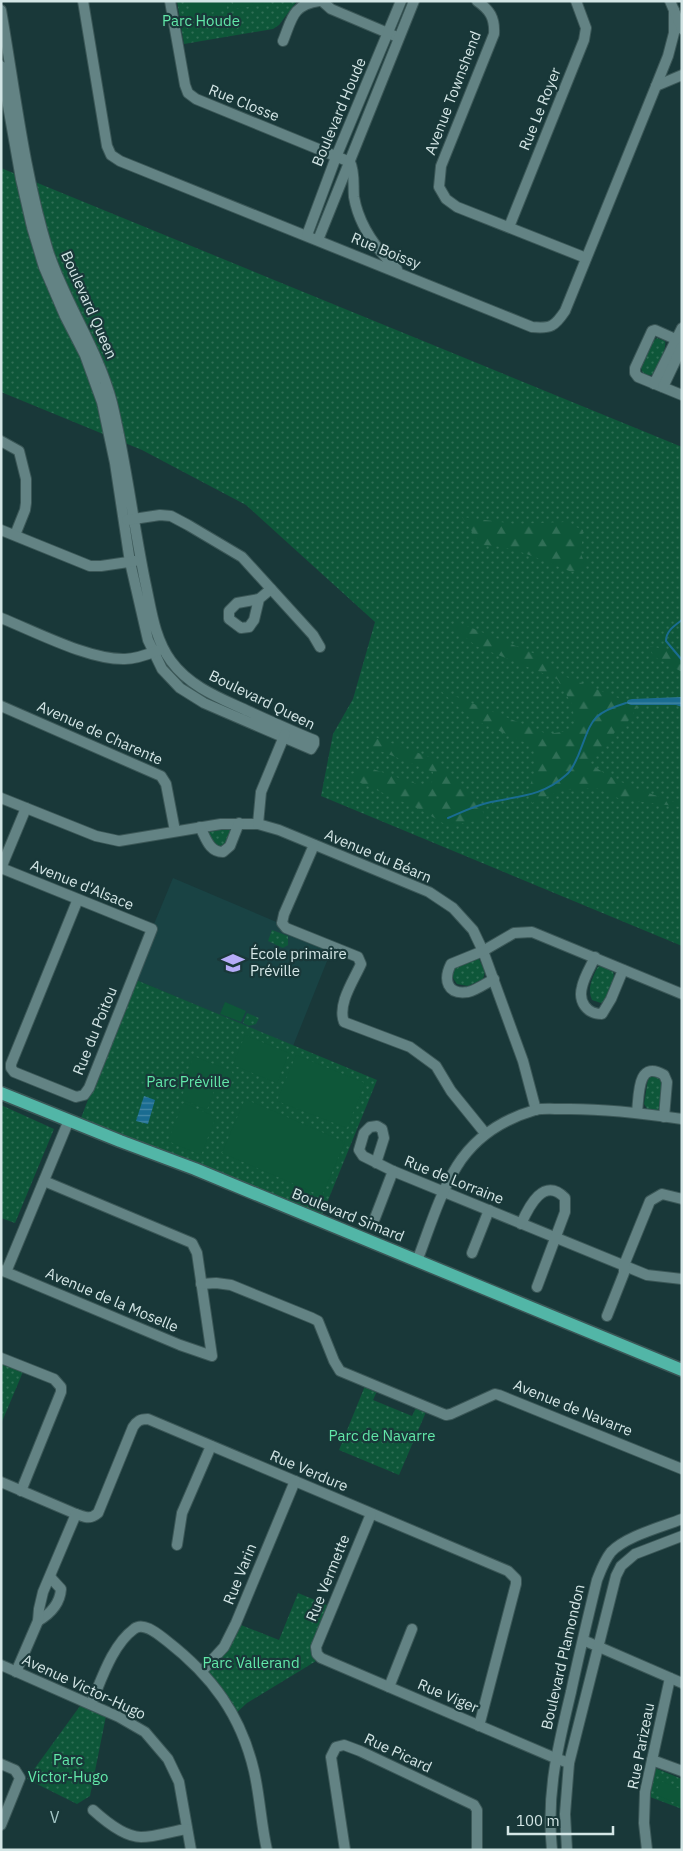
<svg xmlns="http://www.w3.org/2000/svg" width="683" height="1851" font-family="'IBM Plex Sans',sans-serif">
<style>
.built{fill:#194344}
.grass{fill:url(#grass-dots)}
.forest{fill:url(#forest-firs)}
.garden{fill:#0e5739}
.water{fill:url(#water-rules)}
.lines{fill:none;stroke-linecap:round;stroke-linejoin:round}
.stream{stroke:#1a6c91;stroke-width:2}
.minor-casing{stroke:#3b5757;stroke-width:12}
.major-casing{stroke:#3b5757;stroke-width:15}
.minor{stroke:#638384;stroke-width:10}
.major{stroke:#52b6a7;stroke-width:12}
.labels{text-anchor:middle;stroke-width:4.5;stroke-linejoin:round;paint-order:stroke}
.park-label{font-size:15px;fill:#62e8a9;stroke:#193839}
.street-label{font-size:15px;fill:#d4e6e6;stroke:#193839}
.poi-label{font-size:15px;fill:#d4e6e6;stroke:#193839;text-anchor:start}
.neighbourhood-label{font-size:16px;letter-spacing:1px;fill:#a4c6c6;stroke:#193839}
</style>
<defs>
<pattern id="grass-dots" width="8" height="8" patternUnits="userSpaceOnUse" patternTransform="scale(1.25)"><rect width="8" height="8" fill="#0e5739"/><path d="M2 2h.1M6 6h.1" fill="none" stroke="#306f56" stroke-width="1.8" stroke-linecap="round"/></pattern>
<pattern id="forest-firs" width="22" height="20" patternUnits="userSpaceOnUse" patternTransform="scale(1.25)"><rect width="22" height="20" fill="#0e5739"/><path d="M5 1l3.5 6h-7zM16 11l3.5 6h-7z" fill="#306f56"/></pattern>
<pattern id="water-rules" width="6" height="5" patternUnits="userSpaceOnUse" patternTransform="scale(1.25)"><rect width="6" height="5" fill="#1a6c91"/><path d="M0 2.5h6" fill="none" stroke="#4588a6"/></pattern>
</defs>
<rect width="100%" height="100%" fill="#193839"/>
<!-- built -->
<polygon class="built" points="173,878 333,946 293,1046 134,979 152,929"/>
<!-- grass -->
<g class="grass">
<polygon points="177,1 297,1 279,25 273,29 184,44"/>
<polygon points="1,168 682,447 682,946 321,796 333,734 353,699 375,622 246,505 142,450 1,392"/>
<path d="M657 338 665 341C667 347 659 368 654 373 651 376 650 375 646 375 643 373 642 372 641 368 641 361 651 341 657 338Z"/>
<polygon points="231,828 229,843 218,849 207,834 210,829"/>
<polygon points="272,930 288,936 288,945 283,948 268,941"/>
<polygon points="476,958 479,959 485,972 483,979 468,986 457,984 453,978 452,972 458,964"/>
<path d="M599 966 613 971C616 980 609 999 601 1003L592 1000C587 988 592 979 597 968Z"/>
<polygon points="134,979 377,1080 322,1215 81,1118"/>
<polygon points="247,1013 259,1018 256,1024 249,1026 243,1023"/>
<path d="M650 1076 660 1077C665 1085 664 1104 657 1111L648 1110 644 1104 648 1079Z"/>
<polygon points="1,1105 54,1129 15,1223 1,1218"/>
<polygon points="1,1358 25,1367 1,1424"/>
<polygon points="365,1386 377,1391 373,1400 412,1416 416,1408 426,1412 399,1475 339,1450"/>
<polygon points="298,1593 332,1607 316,1647 321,1658 247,1703 234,1715 202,1671 236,1623 279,1640"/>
<polygon points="80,1706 106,1716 90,1796 77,1804 27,1779"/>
<polygon points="655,1768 682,1779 682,1809 650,1797"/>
</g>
<!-- forest -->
<g class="forest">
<path d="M462 517 515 524 565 522 583 530 581 554 585 564 580 570 572 572C543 561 513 545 481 545Z"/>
<path d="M462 624 545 658 564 676 638 706 627 723 615 732 590 763C615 784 651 793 682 805V807L620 799 596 788 562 790 532 803 528 791 536 769 533 746 470 718 440 690 547 734 576 730 572 704 557 679 476 646 452 626Z"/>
<polygon points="650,646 672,651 682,657 682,672 653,656"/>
<polygon points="372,736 432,758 454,776 484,813 480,820 448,826 419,809 345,776 370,768 422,786 432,782 433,772 368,746"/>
</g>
<!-- garden -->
<g class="garden">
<polygon points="188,1 226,1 227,10 190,16"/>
<polygon points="233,1 270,1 271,3 234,9"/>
<polygon points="225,1002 246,1011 241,1022 220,1014"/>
<polygon points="245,1035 289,1053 277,1083 233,1065"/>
<polygon points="296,1055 365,1083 347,1128 277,1101"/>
<polygon points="196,1057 231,1071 234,1076 229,1089 225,1090 188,1075 187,1072 193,1058"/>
<polygon points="189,1077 215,1088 207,1110 181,1099"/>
<polygon points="245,1099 345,1142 322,1196 222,1153"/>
<polygon points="183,1103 216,1117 201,1155 168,1141"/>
<polygon points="661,1781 682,1790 682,1806 655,1794"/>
</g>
<!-- water -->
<g class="water">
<polygon points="682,697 682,707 676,705 631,705 626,703 628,700 632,699"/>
<polygon points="144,1096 155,1100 148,1124 136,1121"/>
</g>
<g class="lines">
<!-- stream -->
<g class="stream">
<path d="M682 620C674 626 666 631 666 641L682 660"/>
<path d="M448 818C462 812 476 805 491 802 519 796 543 796 566 775 572 771 575 762 578 756 592 722 589 714 626 703"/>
</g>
<defs>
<g id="minor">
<path d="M83 1 107 146 111 155 120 161 532 327C551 329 555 326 565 311L656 86 668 56 674 33V10"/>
<polyline points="170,1 185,85 188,93 196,99 350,162"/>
<polyline points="322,1 331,9 395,36"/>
<path d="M477 1C490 10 495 18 494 34L441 166 439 187 446 199 457 207 586 258"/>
<polyline points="670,1 682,29"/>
<path d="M1 10C15 90 24 173 48 251 65 303 98 349 112 403 126 461 133 522 145 581 151 608 154 638 171 661 190 687 220 698 248 711 270 721 292 731 314 740V744L311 749 204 703 180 688 162 669 148 640 130 562 115 463 102 402 85 355 65 316 44 267 32 227 21 179 1 66"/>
<path d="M283 41C292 19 292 5 319 1"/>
<polyline points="656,86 682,75"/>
<path d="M350 162C355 172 353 185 354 197 359 226 376 249 397 269"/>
<polyline points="509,227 584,40 586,28 576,1"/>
<polyline points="307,235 336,157 401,1"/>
<polyline points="318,240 414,1"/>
<polyline points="682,342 655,330 652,331 635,368 635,373 638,377 682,395"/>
<polyline points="654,384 682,328"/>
<polyline points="663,387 682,347"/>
<polyline points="1,441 19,451 26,479 26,503 25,510 15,535"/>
<polyline points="127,520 160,515 171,516 188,525 242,557 313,635 320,647"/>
<polyline points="1,530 90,566 101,566 135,561"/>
<polyline points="259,599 254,620 249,627 241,628 229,619 229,611 237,603 259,599 271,589"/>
<path d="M1 618C36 632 89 660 125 659 136 659 149 654 159 650"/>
<polyline points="1,706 161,776 166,784 175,831"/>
<polyline points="1,798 96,836 119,841 221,824 258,824 279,830 429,892 453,908 473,930 483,951 523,1061 536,1110"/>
<polyline points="258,824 261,792 285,734"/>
<path d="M200 827C206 838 209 852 223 852L230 846 239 823"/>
<path d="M314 845 284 914 282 923 286 928 358 957 361 964C354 980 337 1004 344 1022L410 1047 436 1066 451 1091 485 1133"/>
<polyline points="1,868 152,929 89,1088 84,1095 76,1097 14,1072 11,1068 11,1064 78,899"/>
<polyline points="1,868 26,808"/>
<path d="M595 957C591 966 584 977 582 987 578 1002 587 1014 602 1014L611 999 623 970"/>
<path d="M494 979C486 983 477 990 468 992 447 995 443 980 451 964L483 951 514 933 532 932 682 994"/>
<path d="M637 1113C639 1095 637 1059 664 1075L667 1082 664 1117"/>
<polyline points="376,1163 384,1138 382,1129 377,1126 370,1127 364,1133 359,1150 363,1156 393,1171 647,1275 682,1279"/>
<polyline points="375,1218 393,1171"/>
<path d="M521 1224C529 1206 544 1176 565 1198V1212L537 1287"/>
<polyline points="472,1253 489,1210"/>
<path d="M417 1261C429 1230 439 1195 457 1166 475 1137 501 1120 535 1110 543 1108 553 1109 561 1109 601 1108 642 1113 682 1119"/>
<polyline points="1,1270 180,1345 212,1356 197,1253 192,1243 44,1181"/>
<polyline points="6,1272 69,1120"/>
<polyline points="201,1284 216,1283 231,1285 312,1318 318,1321 334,1361 340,1371 441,1413 446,1415 451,1414 495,1394 499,1395 682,1469"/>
<polyline points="607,1316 624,1273 624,1265 650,1201 662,1194 682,1199"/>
<polyline points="1,1358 54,1379 61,1387 61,1392 21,1491"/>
<path d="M1 1482 76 1514C85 1517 90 1520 98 1513L133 1427C137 1421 140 1419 148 1419L508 1571 516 1579V1584L479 1726"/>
<polyline points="371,1514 316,1647 317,1654 321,1658 555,1758 569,1763"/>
<polyline points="177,1545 182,1513 211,1446"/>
<path d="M38 1621C50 1614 60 1603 61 1589L50 1577"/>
<polyline points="583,1640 682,1683"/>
<polyline points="1,1665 119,1717 145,1732 168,1759 179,1782 191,1850"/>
<polyline points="202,1671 224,1647 236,1623 295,1481"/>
<polyline points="16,1672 38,1621 39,1609 43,1592 76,1514"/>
<polyline points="389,1687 412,1629"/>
<path d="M91 1704C101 1681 112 1645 134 1629 144 1621 159 1635 167 1641 212 1676 241 1715 254 1771 260 1797 261 1824 267 1850"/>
<polyline points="652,1760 682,1771"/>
<polyline points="1,1764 15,1770 20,1778 1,1825"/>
<path d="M93 1810C104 1820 125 1837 141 1837 156 1837 172 1831 187 1829"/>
<polyline points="345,1850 331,1757 336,1747 344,1745 360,1751 474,1805 477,1810 477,1850"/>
<path d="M552 1850C546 1793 558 1746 571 1692 579 1654 588 1617 597 1580 601 1570 604 1561 611 1552 626 1536 662 1527 682 1519"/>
<polyline points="567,1850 565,1814 569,1763 616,1576 621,1566 635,1554 682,1536"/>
<polyline points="647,1850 644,1823 645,1792 670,1678"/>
</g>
<polyline id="major" points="1,1093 120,1141 195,1169 682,1370"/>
</defs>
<!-- minor casing -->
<use href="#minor" class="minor-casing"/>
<!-- major casing -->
<use href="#major" class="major-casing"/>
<!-- minor -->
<use href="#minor" class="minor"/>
<!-- major -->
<use href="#major" class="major"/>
</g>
<!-- icons -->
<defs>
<symbol id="school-bare" viewBox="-9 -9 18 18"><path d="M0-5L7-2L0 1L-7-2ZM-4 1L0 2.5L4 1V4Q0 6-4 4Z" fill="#b6acf8" stroke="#193839" stroke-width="2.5" paint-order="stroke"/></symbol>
</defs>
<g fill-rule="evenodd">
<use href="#school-bare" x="217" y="947" width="32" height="32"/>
</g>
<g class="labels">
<!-- park labels -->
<g class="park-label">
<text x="201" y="26">Parc Houde</text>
<text x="188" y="1087">Parc Préville</text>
<text x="382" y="1441">Parc de Navarre</text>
<text x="251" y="1668">Parc Vallerand</text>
<text x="68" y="1765">Parc<tspan x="68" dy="17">Victor-Hugo</tspan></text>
</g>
<!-- street labels -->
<g class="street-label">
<text transform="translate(453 93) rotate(-69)" y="5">Avenue Townshend</text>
<text transform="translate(244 103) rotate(22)" y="5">Rue Closse</text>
<text transform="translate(540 109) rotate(-68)" y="5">Rue Le Royer</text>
<text transform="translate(339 112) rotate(-67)" y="5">Boulevard Houde</text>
<text transform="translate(386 251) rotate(22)" y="5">Rue Boissy</text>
<text transform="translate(89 305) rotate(66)" y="5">Boulevard Queen</text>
<text transform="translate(262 700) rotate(26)" y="5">Boulevard Queen</text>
<text transform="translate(100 733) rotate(24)" y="5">Avenue de Charente</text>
<text transform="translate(378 856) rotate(23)" y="5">Avenue du Béarn</text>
<text transform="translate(82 885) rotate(22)" y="5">Avenue d'Alsace</text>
<text transform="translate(95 1031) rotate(-68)" y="5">Rue du Poitou</text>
<text transform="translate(454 1180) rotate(22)" y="5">Rue de Lorraine</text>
<text transform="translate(348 1215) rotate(22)" y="5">Boulevard Simard</text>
<text transform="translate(112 1300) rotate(23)" y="5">Avenue de la Moselle</text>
<text transform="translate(573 1408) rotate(22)" y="5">Avenue de Navarre</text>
<text transform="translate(309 1471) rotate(23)" y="5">Rue Verdure</text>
<text transform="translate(240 1574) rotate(-68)" y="5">Rue Varin</text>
<text transform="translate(328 1578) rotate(-68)" y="5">Rue Vermette</text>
<text transform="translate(563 1657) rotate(-77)" y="5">Boulevard Plamondon</text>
<text transform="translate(84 1687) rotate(25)" y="5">Avenue Victor-Hugo</text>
<text transform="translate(448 1696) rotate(23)" y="5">Rue Viger</text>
<text transform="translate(641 1746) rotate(-79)" y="5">Rue Parizeau</text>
<text transform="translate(398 1753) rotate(25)" y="5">Rue Picard</text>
</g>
<!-- poi labels -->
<g class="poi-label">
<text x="250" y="959">École primaire<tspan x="250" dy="17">Préville</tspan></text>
</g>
<!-- neighbourhood labels -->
<g class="neighbourhood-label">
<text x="55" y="1823">V</text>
</g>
</g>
<!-- border -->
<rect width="683" height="1851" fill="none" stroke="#d4e6e6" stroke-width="5"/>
<!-- scale -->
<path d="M508 1826v8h105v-8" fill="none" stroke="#d4e6e6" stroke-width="2.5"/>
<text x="516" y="1826" font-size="15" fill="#d4e6e6" stroke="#193839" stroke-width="4" paint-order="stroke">100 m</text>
</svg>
